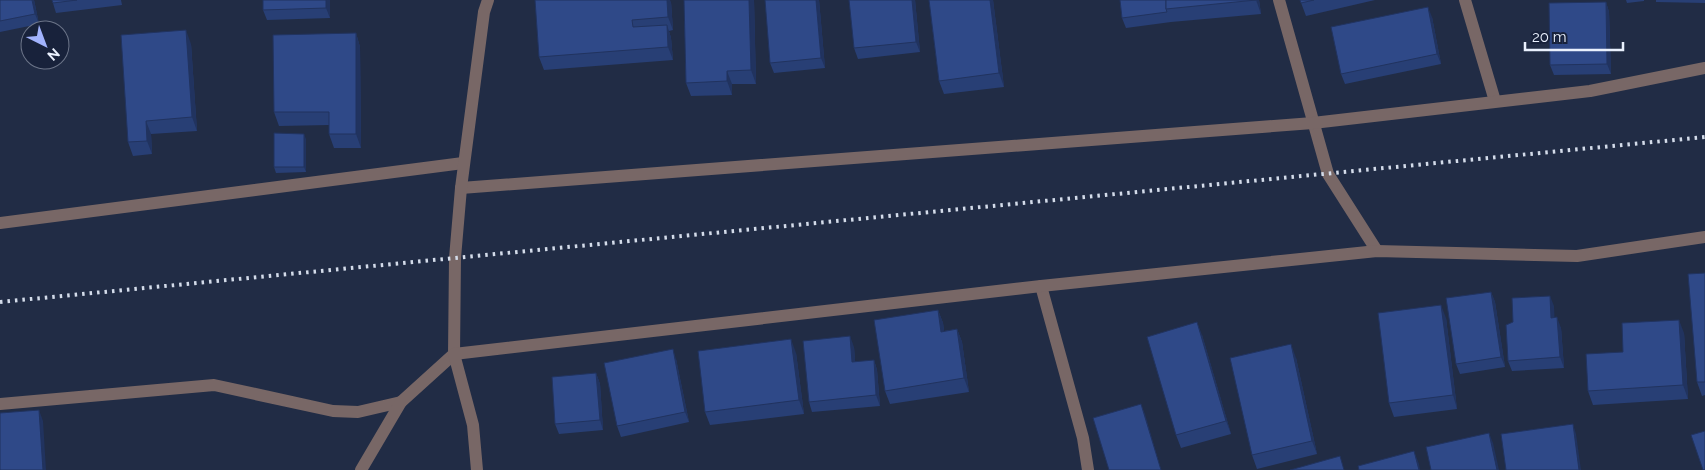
<svg xmlns="http://www.w3.org/2000/svg" width="1705" height="470" font-family="Raleway,sans-serif">
<style>
.lines{fill:none;stroke-linecap:round;stroke-linejoin:round}
.minor{stroke:#786766;stroke-width:12}
.rail{stroke:#d4dcea;stroke-width:4;stroke-dasharray:2.5 5;stroke-linecap:butt}
.wall{fill:#283f75}
.shaded-wall{fill:#21335f}
.building{fill:#2f4988;stroke:#21335f}
</style>
<rect width="100%" height="100%" fill="#212c45"/>
<g class="lines">
<!-- minor -->
<g class="minor">
<polyline points="1279,0 1328,174 1377,251"/>
<polyline points="1465,0 1495,101"/>
<polyline points="461,188 1313,123 1590,91 1705,68"/>
<polyline points="0,223 463,163"/>
<polyline points="1041,286 1083,438 1088,470"/>
<polyline points="0,404 214,385 333,411 358,412 401,402"/>
<polyline points="361,470 401,402 454,354 455,258 461,188 484,12 488,0"/>
<polyline points="477,470 473,425 454,354 1041,286 1377,251 1577,256 1705,237"/>
</g>
<!-- rail -->
<polyline class="rail" points="0,302 1705,137"/>
</g>
<!-- wall -->
<g class="wall">
<polygon points="0,0 34,0 39,24 0,32"/>
<polygon points="52,0 121,0 122,5 56,13"/>
<polygon points="330,0 330,18 267,20 263,10"/>
<polygon points="684,0 754,0 756,84 732,84 732,95 691,96 686,83"/>
<polygon points="819,0 825,68 774,73 770,63"/>
<polygon points="915,0 920,52 858,59 854,48"/>
<polygon points="929,0 993,0 1004,87 944,94 939,81"/>
<polygon points="1120,0 1259,0 1261,14 1171,22 1126,28 1122,18"/>
<polygon points="1300,0 1375,0 1306,16"/>
<polygon points="1626,0 1644,0 1644,1 1627,3"/>
<polygon points="1656,0 1705,0 1705,3 1656,2"/>
<polygon points="671,2 673,30 669,31 671,38 673,60 544,70 539,57"/>
<polygon points="1606,2 1609,12 1611,74 1554,75 1550,65"/>
<polygon points="1432,17 1441,64 1345,84 1341,74"/>
<polygon points="356,33 360,47 361,148 334,148 329,134 329,125 279,126 274,112"/>
<polygon points="191,44 197,131 151,134 152,154 133,156 128,142"/>
<polygon points="306,139 306,172 276,173 274,167"/>
<polygon points="1705,273 1705,395 1702,396 1697,382"/>
<polygon points="1491,292 1495,302 1505,367 1460,374 1456,364"/>
<polygon points="1554,306 1554,318 1561,328 1564,368 1512,371 1508,361"/>
<polygon points="938,310 943,323 944,331 957,329 962,342 969,392 890,404 885,391"/>
<polygon points="1446,318 1457,409 1394,417 1389,403"/>
<polygon points="1684,333 1688,399 1593,405 1588,391 1623,352"/>
<polygon points="1202,335 1231,434 1181,448 1176,435"/>
<polygon points="854,347 855,362 874,360 877,370 880,406 812,412 809,402"/>
<polygon points="796,353 804,414 710,425 705,412"/>
<polygon points="1296,358 1317,454 1257,469 1252,455"/>
<polygon points="676,359 689,422 621,437 617,426"/>
<polygon points="596,373 600,384 603,430 559,434 555,424"/>
</g>
<!-- shaded-wall -->
<g class="shaded-wall">
<polygon points="32,0 34,0 39,24 35,14"/>
<polygon points="326,0 330,0 330,18 326,8"/>
<polygon points="667,0 670,0 671,2 673,30 668,17"/>
<polygon points="749,0 754,0 756,84 751,70"/>
<polygon points="816,0 819,0 825,68 821,58"/>
<polygon points="912,0 915,0 920,52 916,42"/>
<polygon points="990,0 993,0 1004,87 999,73"/>
<polygon points="1256,0 1259,0 1261,14"/>
<polygon points="1606,2 1609,12 1611,74 1607,64"/>
<polygon points="1428,7 1432,17 1441,64 1437,54"/>
<polygon points="667,25 671,38 673,60 668,47"/>
<polygon points="186,30 191,44 197,131 192,117"/>
<polygon points="356,33 360,47 361,148 356,134"/>
<polygon points="727,71 732,84 732,95 727,81"/>
<polygon points="146,121 151,134 152,154 147,141"/>
<polygon points="304,134 306,139 306,172 304,167"/>
<polygon points="1491,292 1495,302 1505,367 1501,357"/>
<polygon points="1550,296 1554,306 1555,328 1551,318"/>
<polygon points="1441,305 1446,318 1457,409 1453,395"/>
<polygon points="938,310 943,323 946,345 941,332"/>
<polygon points="1557,317 1561,328 1564,368 1560,357"/>
<polygon points="1679,320 1684,333 1688,399 1683,385"/>
<polygon points="1197,322 1202,335 1231,434 1226,421"/>
<polygon points="957,329 962,342 969,392 964,378"/>
<polygon points="850,336 854,347 856,372 852,362"/>
<polygon points="791,339 796,353 804,414 799,400"/>
<polygon points="1291,344 1296,358 1317,454 1312,441"/>
<polygon points="673,349 676,359 689,422 685,412"/>
<polygon points="874,360 877,370 880,406 876,395"/>
<polygon points="596,373 600,384 603,430 600,420"/>
<polygon points="1141,404 1145,414 1161,470"/>
<polygon points="39,410 43,421 46,470 43,470"/>
<polygon points="1573,424 1576,434 1581,470 1579,470"/>
<polygon points="1489,433 1493,443 1499,470 1497,470"/>
<polygon points="1414,451 1419,464 1420,470 1419,470"/>
</g>
<!-- building -->
<g class="building">
<polygon points="0,0 32,0 35,14 0,21"/>
<polygon points="52,0 77,0 53,3"/>
<polygon points="263,0 326,0 326,8 263,10"/>
<polygon points="535,0 667,0 668,17 632,20 633,27 667,25 668,47 539,57"/>
<polygon points="684,0 749,0 751,70 727,71 727,81 686,83"/>
<polygon points="765,0 816,0 821,58 770,63"/>
<polygon points="849,0 912,0 916,42 854,48"/>
<polygon points="929,0 990,0 999,73 939,81"/>
<polygon points="1120,0 1166,0 1166,9 1167,12 1122,18"/>
<polygon points="1166,0 1256,0 1166,9"/>
<polygon points="1300,0 1314,0 1301,3"/>
<polygon points="1606,2 1607,64 1550,65 1549,3"/>
<polygon points="1428,7 1437,54 1341,74 1331,27"/>
<polygon points="186,30 192,117 146,121 147,141 128,142 121,35"/>
<polygon points="356,33 356,134 329,134 329,112 274,112 273,35"/>
<polygon points="274,133 304,134 304,167 274,167"/>
<polygon points="1705,273 1705,382 1697,382 1688,274"/>
<polygon points="1491,292 1501,357 1456,364 1446,298"/>
<polygon points="1550,296 1551,318 1557,317 1560,357 1508,361 1506,325 1513,322 1512,298"/>
<polygon points="1441,305 1453,395 1389,403 1378,313"/>
<polygon points="938,310 941,332 957,329 964,378 885,391 874,320"/>
<polygon points="1679,320 1683,385 1588,391 1586,354 1623,352 1622,323"/>
<polygon points="1197,322 1226,421 1176,435 1147,337"/>
<polygon points="850,336 852,362 874,360 876,395 809,402 803,341"/>
<polygon points="791,339 799,400 705,412 698,351"/>
<polygon points="1291,344 1312,441 1252,455 1230,358"/>
<polygon points="673,349 685,412 617,426 604,363"/>
<polygon points="596,373 600,420 555,424 552,377"/>
<polygon points="1141,404 1161,470 1109,470 1093,418"/>
<polygon points="39,410 43,470 0,470 0,413"/>
<polygon points="1573,424 1579,470 1506,470 1501,434"/>
<polygon points="1705,431 1705,470 1703,470 1691,435"/>
<polygon points="1489,433 1497,470 1431,470 1426,447"/>
<polygon points="1414,451 1419,470 1359,470 1358,466"/>
<polygon points="1340,456 1344,470 1290,470"/>
</g>
<!-- north arrow -->
<g transform="translate(45 45) rotate(138)"><circle r="24" fill="#18223b" stroke="#6c7589"/>
<path d="M0-4L9 19L0 12L-9 19Z" fill="#a1b3fd"/>
<text y="-8" font-size="14" font-weight="bold" text-anchor="middle" fill="#eaf1fe">N</text>
</g>
<!-- scale -->
<path d="M1525 42v8h98v-8" fill="none" stroke="#eaf1fe" stroke-width="2.5"/>
<text x="1532" y="42" font-size="15" fill="#eaf1fe" stroke="#18223b" stroke-width="4" paint-order="stroke">20 m</text>
</svg>
